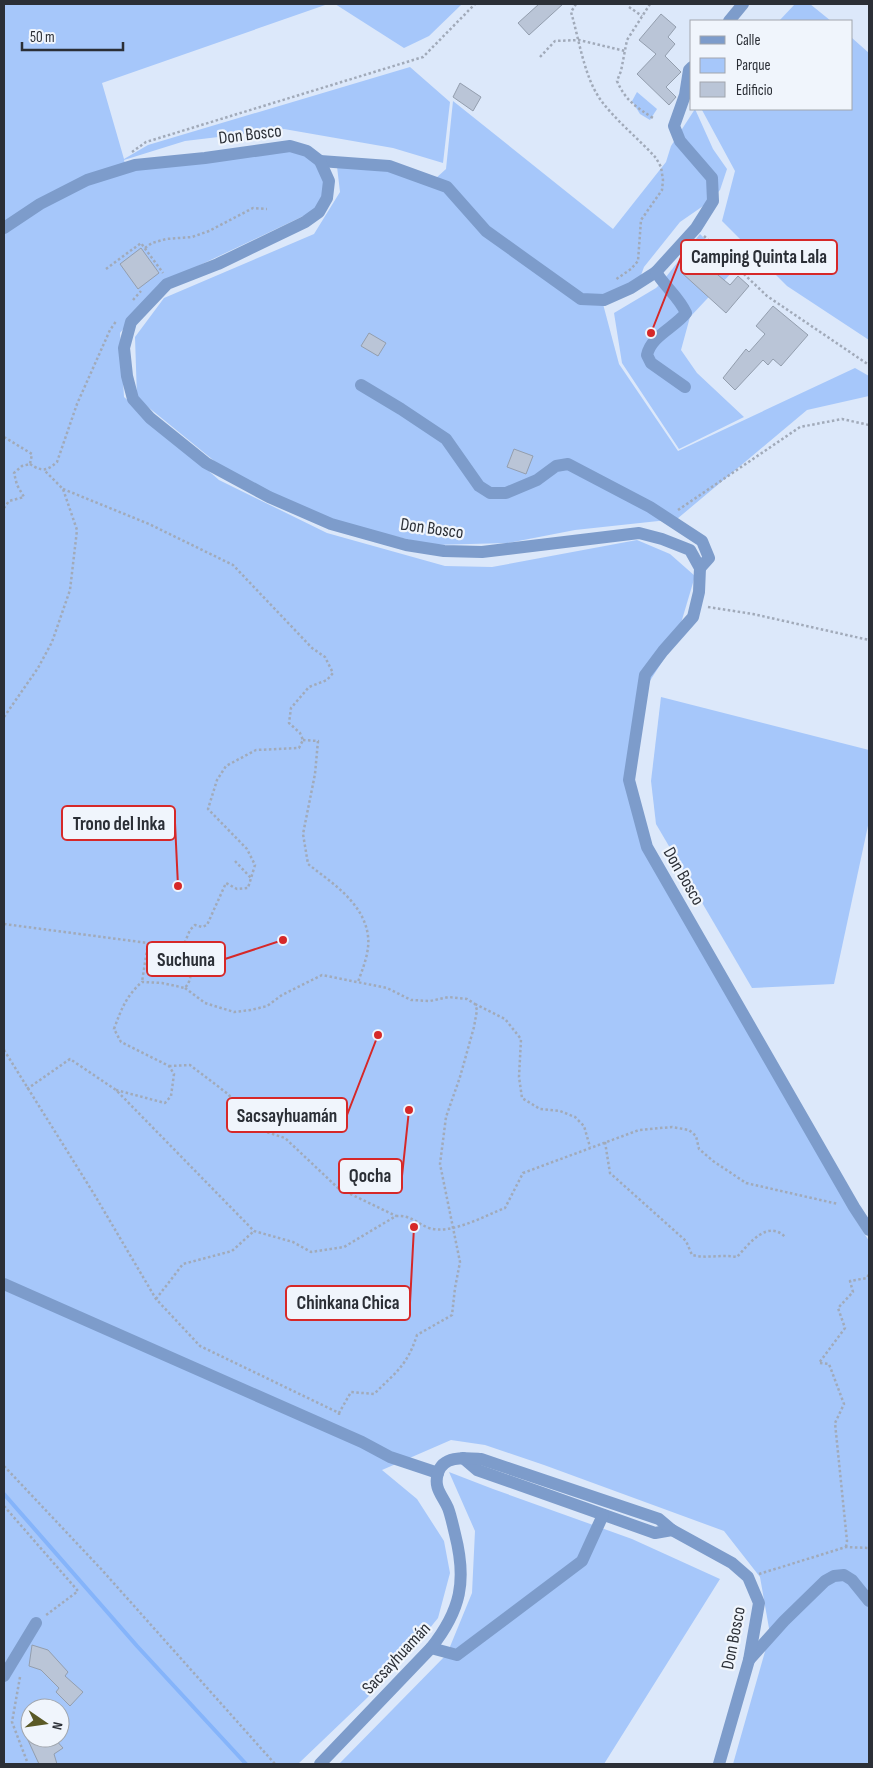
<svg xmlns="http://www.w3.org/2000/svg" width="873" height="1768" font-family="'Sofia Sans Condensed',sans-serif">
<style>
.green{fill:#a6c7fa;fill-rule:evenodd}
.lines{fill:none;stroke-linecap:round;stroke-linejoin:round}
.stream{stroke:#85b4fa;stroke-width:4}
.building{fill:#bac5d7;stroke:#939eae}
.path{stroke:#a1aab9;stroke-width:2.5;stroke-dasharray:2.5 2.5;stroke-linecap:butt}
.minor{stroke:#7d9ccb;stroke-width:12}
.labels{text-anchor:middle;stroke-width:4.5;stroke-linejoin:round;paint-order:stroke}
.street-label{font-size:18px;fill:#2b2f36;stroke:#f0f5fc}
.leader{fill:none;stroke:#d62828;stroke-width:2}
.callout-dot{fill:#d62828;stroke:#f0f5fc;stroke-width:2}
.callout{fill:#f0f5fc;stroke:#d62828;stroke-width:2}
.callout-label{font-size:19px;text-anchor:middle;font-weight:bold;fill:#2b2f36}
</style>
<rect width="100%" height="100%" fill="#dce8fa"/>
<!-- green -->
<g class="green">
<path d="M4 4H328L102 83 124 159 148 145 410 67 450 102 443 163 393 148 284 129 185 141 124 160 127 170 290 146 316 151 329 181 316 210 158 285 120 333 124 397 219 480 327 533 445 566 492 567 637 540 670 554 695 576 676 640 639 698 628 780 646 848 857 1222 869 1241V1764H733L770 1634 760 1577 724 1531 544 1465 485 1445 451 1440 382 1470 417 1499 444 1541 450 1573 438 1618 413 1649 367 1698 298 1764H4ZM30 1708H60V1738H30Z"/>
<polygon points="335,4 462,4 429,36 404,48"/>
<polygon points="795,4 810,4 831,21 779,21"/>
<polygon points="852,38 869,53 869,340 787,286 722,221 735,171 702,110 703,109 852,109"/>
<polygon points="637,92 657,109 650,120 640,114 632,101"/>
<polygon points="453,101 613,229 666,162 671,146 695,109 713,149 727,169 720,190 706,204 680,222 644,267 637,286 603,304 619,364 678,451 855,368 869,376 869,396 807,410 677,519 575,530 508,543 432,545 351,526 291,503 218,464 137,398 135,337 164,298 314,234 340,192 336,158 435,179 446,169"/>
<polygon points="700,234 735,269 690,317 681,350 697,373 744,417 679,449 622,363 614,313 656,288 662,282"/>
<polygon points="661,697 869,750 869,821 834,984 752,988 656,824 651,781"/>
<polygon points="449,1472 493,1489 632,1539 720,1579 604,1764 339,1764 447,1654 472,1593 475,1531"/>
</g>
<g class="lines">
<!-- stream -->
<polyline class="stream" points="4,1494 137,1646 246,1764"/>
</g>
<!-- building -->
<g class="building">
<polygon points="539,4 563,4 529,35 518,23"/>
<polygon points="661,14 676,27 668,37 675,44 665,56 681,72 666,87 676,97 669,105 637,74 656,54 639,40"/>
<polygon points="460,83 481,97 473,111 453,97"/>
<polygon points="704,247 720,261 712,270 730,285 738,276 749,286 726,313 682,273"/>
<polygon points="141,248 159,273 138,289 120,264"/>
<polygon points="773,306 808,335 781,366 773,359 768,365 763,360 735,390 723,378 746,349 749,352 765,334 756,326"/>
<polygon points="369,333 386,343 378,356 361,346"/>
<polygon points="514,449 533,456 526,474 507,467"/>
<polygon points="32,1645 48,1650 68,1672 65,1676 83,1692 70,1706 56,1692 59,1688 41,1670 29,1666"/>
<polygon points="27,1738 46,1738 48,1741 54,1738 63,1748 54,1754 57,1764 39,1764"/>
</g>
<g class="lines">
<!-- path -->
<g class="path">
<path d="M576 4 571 12C579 39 584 76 600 99 615 120 639 139 656 158L661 167 663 180 662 190 641 220 638 261 631 269 615 280"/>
<path d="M650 4 627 40 621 71 617 81C625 100 636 107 653 118"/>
<polyline points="629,7 642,16"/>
<polyline points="540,57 555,41 579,40 625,51"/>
<polyline points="132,152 146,142 423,57 475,4"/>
<polyline points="704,236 767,296 869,365"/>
<polyline points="145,248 152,243 166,239 192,237 209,231 253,208 267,209"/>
<polyline points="106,269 141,243 163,273"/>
<polyline points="133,300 141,291"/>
<polyline points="4,437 32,454 30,464 22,466 14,473 17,485 24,497 9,501 4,508"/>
<path d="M30 464C42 472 47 471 57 462L77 404 110 330 117 320"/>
<path d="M63 489 149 524 233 565 312 648 325 657 333 673 327 680 309 687 291 708 289 723 300 733 303 740 299 748 256 750 226 766 217 780 208 809 247 849 255 865 248 888 237 889 226 883 207 925 202 927 195 925 190 930 179 956C188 969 196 974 185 988L162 983 142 982C126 996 121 1010 114 1029L121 1042 169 1066 174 1074 171 1096 165 1103 116 1090"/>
<polyline points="678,510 800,427 842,419 869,425"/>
<polyline points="708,607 753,614 869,640"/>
<polyline points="4,717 38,668 52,642 70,590 77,530 63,489 44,470"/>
<path d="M303 740 318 741 315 774 303 834 308 864C332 883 364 903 368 936 370 951 363 968 358 982"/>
<polyline points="235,861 251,878"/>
<polyline points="4,924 148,943 142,982"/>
<path d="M185 988 205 1003 234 1012 251 1010 267 1006 282 995 322 975 387 988 411 1000 430 1001 449 997 467 999 475 1004 477 1010 474 1027 460 1077 446 1117 440 1164 460 1262 455 1288 452 1315 417 1335C407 1366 396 1372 374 1394L351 1392 339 1413"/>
<polyline points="475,1004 505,1019 521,1039 519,1077 522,1098 540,1109 560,1111 575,1117 584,1126 590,1147"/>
<polyline points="4,1050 94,1194 156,1299 200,1346 339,1413 339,1415"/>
<polyline points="169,1066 190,1065 228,1094 257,1129 285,1138 338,1188 396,1216"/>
<path d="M27 1089 70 1059 116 1090 254 1231 293 1242 311 1252 344 1247 396 1216C411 1215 416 1223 429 1228 451 1235 484 1216 505 1208L523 1173 639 1130 672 1127 689 1130 696 1136 699 1149 713 1161 746 1183 838 1204"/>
<path d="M605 1142 610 1173 686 1241 692 1255C707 1259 722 1254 737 1257 749 1244 768 1218 786 1238"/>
<polyline points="156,1299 183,1264 232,1251 254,1231"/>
<polyline points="4,1466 102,1570 275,1764"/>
<polyline points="4,1506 78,1591 46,1615"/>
<polyline points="846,1547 847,1541 835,1423 844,1404 829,1364 819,1363 845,1328 838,1308 853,1292 850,1281 867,1278 869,1274"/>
<polyline points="759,1574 846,1547 869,1548"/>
<polyline points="20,1677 12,1722 28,1764"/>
</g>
<!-- minor -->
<g class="minor">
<polyline points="729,21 743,4"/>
<polyline points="320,161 389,166 447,187 486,231 581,299 604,300 631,288 656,272 696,228 713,201 712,178 680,141 674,126 685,95 689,70 692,67"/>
<polyline points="4,228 40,204 87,180 135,165 205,158 290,146 307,151 320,161 329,181 327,198 319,212 305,222 218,264 167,284 131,322 124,348 127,376 133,399 150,418 206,463 269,497 331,524 406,545 444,551 482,552 639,533 662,539 690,550 700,568 699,592 693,617 663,651 645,675 629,780 647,847 854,1207 869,1230"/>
<path d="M656 272C665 287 679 297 686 313 674 328 651 336 647 355L651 363 685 387"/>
<polyline points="361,385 401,409 446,439 479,486 490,493 506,493 537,480 556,466 568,464 650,507 702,541 709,558 700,568"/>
<polyline points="4,1284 362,1442 390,1457 438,1473"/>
<polyline points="463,1458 477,1470 655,1533 672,1530"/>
<polyline points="431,1648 457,1655 582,1561 603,1515"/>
<polyline points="749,1660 784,1621 825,1581 834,1576 844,1575 852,1580 869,1601"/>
<polyline points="4,1676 36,1623"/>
<path d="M320 1764 431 1648C461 1610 467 1581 455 1534 453 1526 451 1516 448 1508 443 1496 433 1488 438 1473 443 1455 466 1458 481 1459L659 1519 672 1530 732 1563 748 1577 759 1603 749 1660 719 1764"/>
</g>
</g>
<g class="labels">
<!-- street labels -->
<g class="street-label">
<text transform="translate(250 134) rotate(-7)" y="6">Don Bosco</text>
<text transform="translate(432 528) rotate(8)" y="6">Don Bosco</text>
<text transform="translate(684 876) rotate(60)" y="6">Don Bosco</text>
<text transform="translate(733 1638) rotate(-79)" y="6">Don Bosco</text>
<text transform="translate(396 1658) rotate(-47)" y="6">Sacsayhuamán</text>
</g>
</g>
<!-- callouts -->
<path class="leader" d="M651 333L681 257M178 886L175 823M283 940L225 959M378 1035L347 1115M409 1110L402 1176M414 1227L410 1303"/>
<g class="callout-dot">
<circle cx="651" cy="333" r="5"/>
<circle cx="178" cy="886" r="5"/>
<circle cx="283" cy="940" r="5"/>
<circle cx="378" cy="1035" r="5"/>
<circle cx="409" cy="1110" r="5"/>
<circle cx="414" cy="1227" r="5"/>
</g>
<g class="callout">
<rect x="681" y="240" width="156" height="34" rx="5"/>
<rect x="62" y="806" width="113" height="34" rx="5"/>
<rect x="147" y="942" width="78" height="34" rx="5"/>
<rect x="227" y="1098" width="120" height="34" rx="5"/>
<rect x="339" y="1159" width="63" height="34" rx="5"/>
<rect x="286" y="1286" width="124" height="34" rx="5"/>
</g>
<g class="callout-label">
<text x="759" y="263">Camping Quinta Lala</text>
<text x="119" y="830">Trono del Inka</text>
<text x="186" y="966">Suchuna</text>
<text x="287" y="1122">Sacsayhuamán</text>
<text x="370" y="1182">Qocha</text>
<text x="348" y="1309">Chinkana Chica</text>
</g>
<!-- border -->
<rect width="873" height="1768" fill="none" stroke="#2b2f36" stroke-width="10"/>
<!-- legend -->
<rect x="690" y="20" width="162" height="90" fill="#f0f5fc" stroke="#a1a6ad"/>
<rect x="700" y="36" width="25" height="8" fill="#7d9ccb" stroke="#a1a6ad"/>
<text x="736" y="45" font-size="15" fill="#2b2f36">Calle</text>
<rect x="700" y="58" width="25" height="15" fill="#a6c7fa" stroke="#a1a6ad"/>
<text x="736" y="70" font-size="15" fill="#2b2f36">Parque</text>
<rect x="700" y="82" width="25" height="15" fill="#bac5d7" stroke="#a1a6ad"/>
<text x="736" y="95" font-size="15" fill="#2b2f36">Edificio</text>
<!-- north arrow -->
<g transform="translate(45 1723) rotate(103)"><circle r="24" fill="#f0f5fc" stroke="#a1a6ad"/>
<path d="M0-4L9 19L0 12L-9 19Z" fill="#5a5926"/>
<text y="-8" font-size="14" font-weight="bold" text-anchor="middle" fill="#2b2f36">N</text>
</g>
<!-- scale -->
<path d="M22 42v8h101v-8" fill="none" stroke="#2b2f36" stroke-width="2.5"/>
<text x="30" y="42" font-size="15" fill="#2b2f36" stroke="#f0f5fc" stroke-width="4" paint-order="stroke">50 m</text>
</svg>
